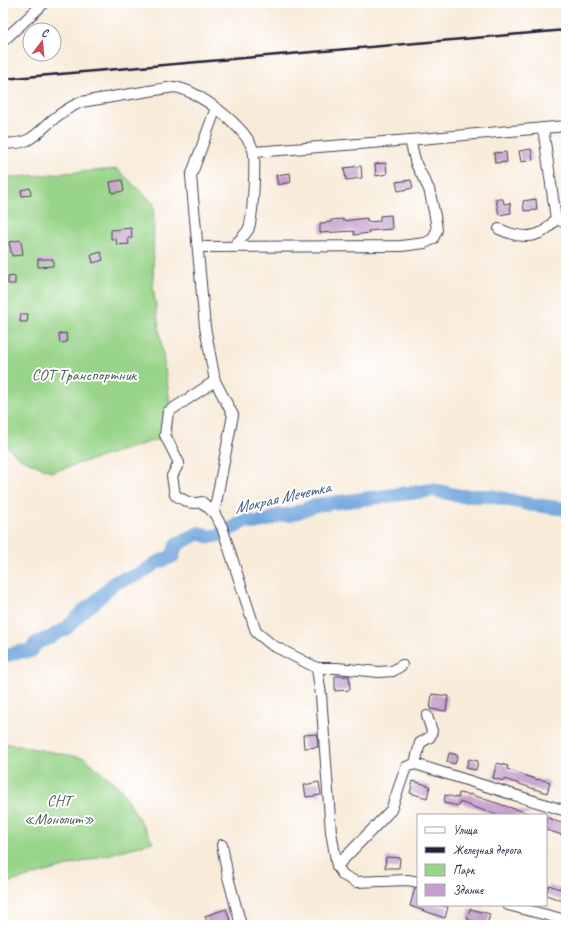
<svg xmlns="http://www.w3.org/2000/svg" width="569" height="928" font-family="Caveat,sans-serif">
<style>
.green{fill:#98d489;stroke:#5d7b62}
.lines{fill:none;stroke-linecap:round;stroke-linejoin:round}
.river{stroke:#6ea4db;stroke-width:14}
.building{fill:#c6a0cd}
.minor-casing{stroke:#424053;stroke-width:12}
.minor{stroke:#fff;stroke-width:10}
.rail{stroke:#22223b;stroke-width:2.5}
.labels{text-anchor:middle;stroke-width:4;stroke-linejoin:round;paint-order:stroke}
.park-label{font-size:16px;fill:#4b6056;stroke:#fff}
.water-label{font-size:17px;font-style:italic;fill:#445c83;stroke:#fff}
</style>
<rect width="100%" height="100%" fill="#fff"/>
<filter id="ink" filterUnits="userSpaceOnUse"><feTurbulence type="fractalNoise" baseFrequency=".025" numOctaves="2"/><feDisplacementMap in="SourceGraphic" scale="8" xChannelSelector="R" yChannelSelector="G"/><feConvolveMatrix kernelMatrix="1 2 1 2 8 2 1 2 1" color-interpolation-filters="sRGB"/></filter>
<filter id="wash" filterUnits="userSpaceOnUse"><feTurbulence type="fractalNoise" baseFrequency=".012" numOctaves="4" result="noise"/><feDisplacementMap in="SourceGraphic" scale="16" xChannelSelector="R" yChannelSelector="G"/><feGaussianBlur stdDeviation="0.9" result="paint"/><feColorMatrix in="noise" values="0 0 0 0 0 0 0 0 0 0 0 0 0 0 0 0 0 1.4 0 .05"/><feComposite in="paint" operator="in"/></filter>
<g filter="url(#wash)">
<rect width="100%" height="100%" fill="#f8ebd9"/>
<!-- green -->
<g class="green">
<polygon points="117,169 154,204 153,287 170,403 172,435 52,472 20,458 3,443 3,178"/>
<polygon points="3,743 84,758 120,788 153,842 3,884"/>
</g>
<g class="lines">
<!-- river -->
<polyline class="river" points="3,656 18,652 31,651 36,643 49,638 67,628 84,610 94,603 115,582 140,574 156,563 173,556 176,545 199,533 210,537 219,535 247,520 254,523 269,520 280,515 290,515 316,505 433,490 461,496 491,496 528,504 566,509"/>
</g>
<g id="blocks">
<!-- building -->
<g class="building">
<polygon points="531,149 533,160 521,162 519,151"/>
<polygon points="506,152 507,162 495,163 494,153"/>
<polygon points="386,163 387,174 376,176 375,164"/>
<polygon points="361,166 362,178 346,180 344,168"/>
<polygon points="290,173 291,182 278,185 276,175"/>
<polygon points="122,180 124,191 112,193 110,182"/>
<polygon points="411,180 413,188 398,191 396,182"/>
<polygon points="30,188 31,195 22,196 21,190"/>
<polygon points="496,199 503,199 504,204 510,203 511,213 499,215"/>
<polygon points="536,199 537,210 524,211 523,201"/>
<polygon points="391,215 392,229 368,231 369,233 354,235 354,231 320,233 320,223 331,222 331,220 343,219 343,221 367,218 367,222 380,221 380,216"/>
<polygon points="131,228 132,238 128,238 129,244 117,245 116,239 111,239 111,230"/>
<polygon points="21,240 23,255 12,256 9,242"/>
<polygon points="101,252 103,260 93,263 91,255"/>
<polygon points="38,259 53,259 53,266 38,267"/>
<polygon points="15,276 15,284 8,284 8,277"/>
<polygon points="21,314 28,314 27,322 20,322"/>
<polygon points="66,333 67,342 60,343 59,334"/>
<polygon points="335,676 349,676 350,690 335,691"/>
<polygon points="432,694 448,696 446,711 430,709"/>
<polygon points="317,734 318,747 304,748 303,735"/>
<polygon points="449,753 458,755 455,764 447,762"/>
<polygon points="469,759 478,761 476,770 466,768"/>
<polygon points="497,763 508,766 507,769 538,780 538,779 550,782 547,793 504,779 504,781 493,778"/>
<polygon points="413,781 430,786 427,798 410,793"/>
<polygon points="319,782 321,795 306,797 304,785"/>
<polygon points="459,793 469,795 469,794 530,814 530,815 497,815 459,802 459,806 444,803 445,795 458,798"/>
<polygon points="546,817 566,825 566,836 546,830"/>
<polygon points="386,857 400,858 399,868 385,868"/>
<polygon points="566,874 566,902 546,895 549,885 560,889"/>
<polygon points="415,888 418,888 418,905 440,905 448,907 445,918 410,906"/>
<polygon points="226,909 232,925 208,925 205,916"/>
<polygon points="470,909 490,914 487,925 467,919"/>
</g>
</g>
</g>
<g filter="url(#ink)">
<use href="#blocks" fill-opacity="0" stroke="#424053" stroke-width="1"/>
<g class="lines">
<defs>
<g id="minor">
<polyline points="3,41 44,3"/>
<polyline points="543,128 556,219"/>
<path d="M3 143C32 146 37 132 56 117 64 111 72 106 81 102L174 87C198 90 246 127 253 150 256 159 253 222 248 230 245 235 238 241 234 246"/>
<polyline points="254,152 410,140 566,126"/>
<path d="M499 229C512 235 528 240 542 232 547 230 552 223 556 219L566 223"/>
<polyline points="198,247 401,246 425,243 433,239 437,230 435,216 429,189 416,164 410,140"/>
<path d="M215 381 168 412 165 435 179 463 172 476 175 495C185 501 191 505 202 502L214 513 222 527 256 632 272 645 317 668 321 695 331 832 337 866 343 875 356 882 408 880 418 882"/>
<polyline points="214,513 233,415 215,381 205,327 191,176 216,108"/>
<polyline points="317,668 337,668 379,672 393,671 402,665"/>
<polyline points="415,764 566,811"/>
<polyline points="222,845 228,877 241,925"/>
<polyline points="337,866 391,810 406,767 415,764 420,743 430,737 432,731 427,716"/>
<polyline points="508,905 566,920"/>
</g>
</defs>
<!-- minor casing -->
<use href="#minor" class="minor-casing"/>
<!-- minor -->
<use href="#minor" class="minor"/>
<!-- rail -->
<polyline class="rail" points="3,79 566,30"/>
</g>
</g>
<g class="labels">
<!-- park labels -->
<g class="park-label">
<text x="84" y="380">СОТ Транспортник</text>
<text x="59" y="806">СНТ<tspan x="59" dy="18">«Монолит»</tspan></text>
</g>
<!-- water labels -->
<g class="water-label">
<text transform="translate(282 497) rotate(-13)" y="6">Мокрая Мечетка</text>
</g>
</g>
<!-- margin -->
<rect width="569" height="928" fill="none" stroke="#fff" stroke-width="16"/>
<!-- legend -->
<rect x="417" y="814" width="130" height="92" fill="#ffffff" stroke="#a7a7b1"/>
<rect x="425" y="827" width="20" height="6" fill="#ffffff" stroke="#a7a7b1"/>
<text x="453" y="834" font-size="12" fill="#22223b">Улица</text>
<rect x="425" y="847" width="20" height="6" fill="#22223b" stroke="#a7a7b1"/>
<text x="453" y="854" font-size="12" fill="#22223b">Железная дорога</text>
<rect x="425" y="864" width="20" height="12" fill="#98d489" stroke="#a7a7b1"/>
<text x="453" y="874" font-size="12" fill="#22223b">Парк</text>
<rect x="425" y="884" width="20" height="12" fill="#c6a0cd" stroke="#a7a7b1"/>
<text x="453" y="894" font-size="12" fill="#22223b">Здание</text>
<!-- north arrow -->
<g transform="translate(42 42) rotate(16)"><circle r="19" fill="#ffffff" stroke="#a7a7b1"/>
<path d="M0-3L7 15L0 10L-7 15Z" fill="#d1495b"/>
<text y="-6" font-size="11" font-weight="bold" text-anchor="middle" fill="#22223b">С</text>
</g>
</svg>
